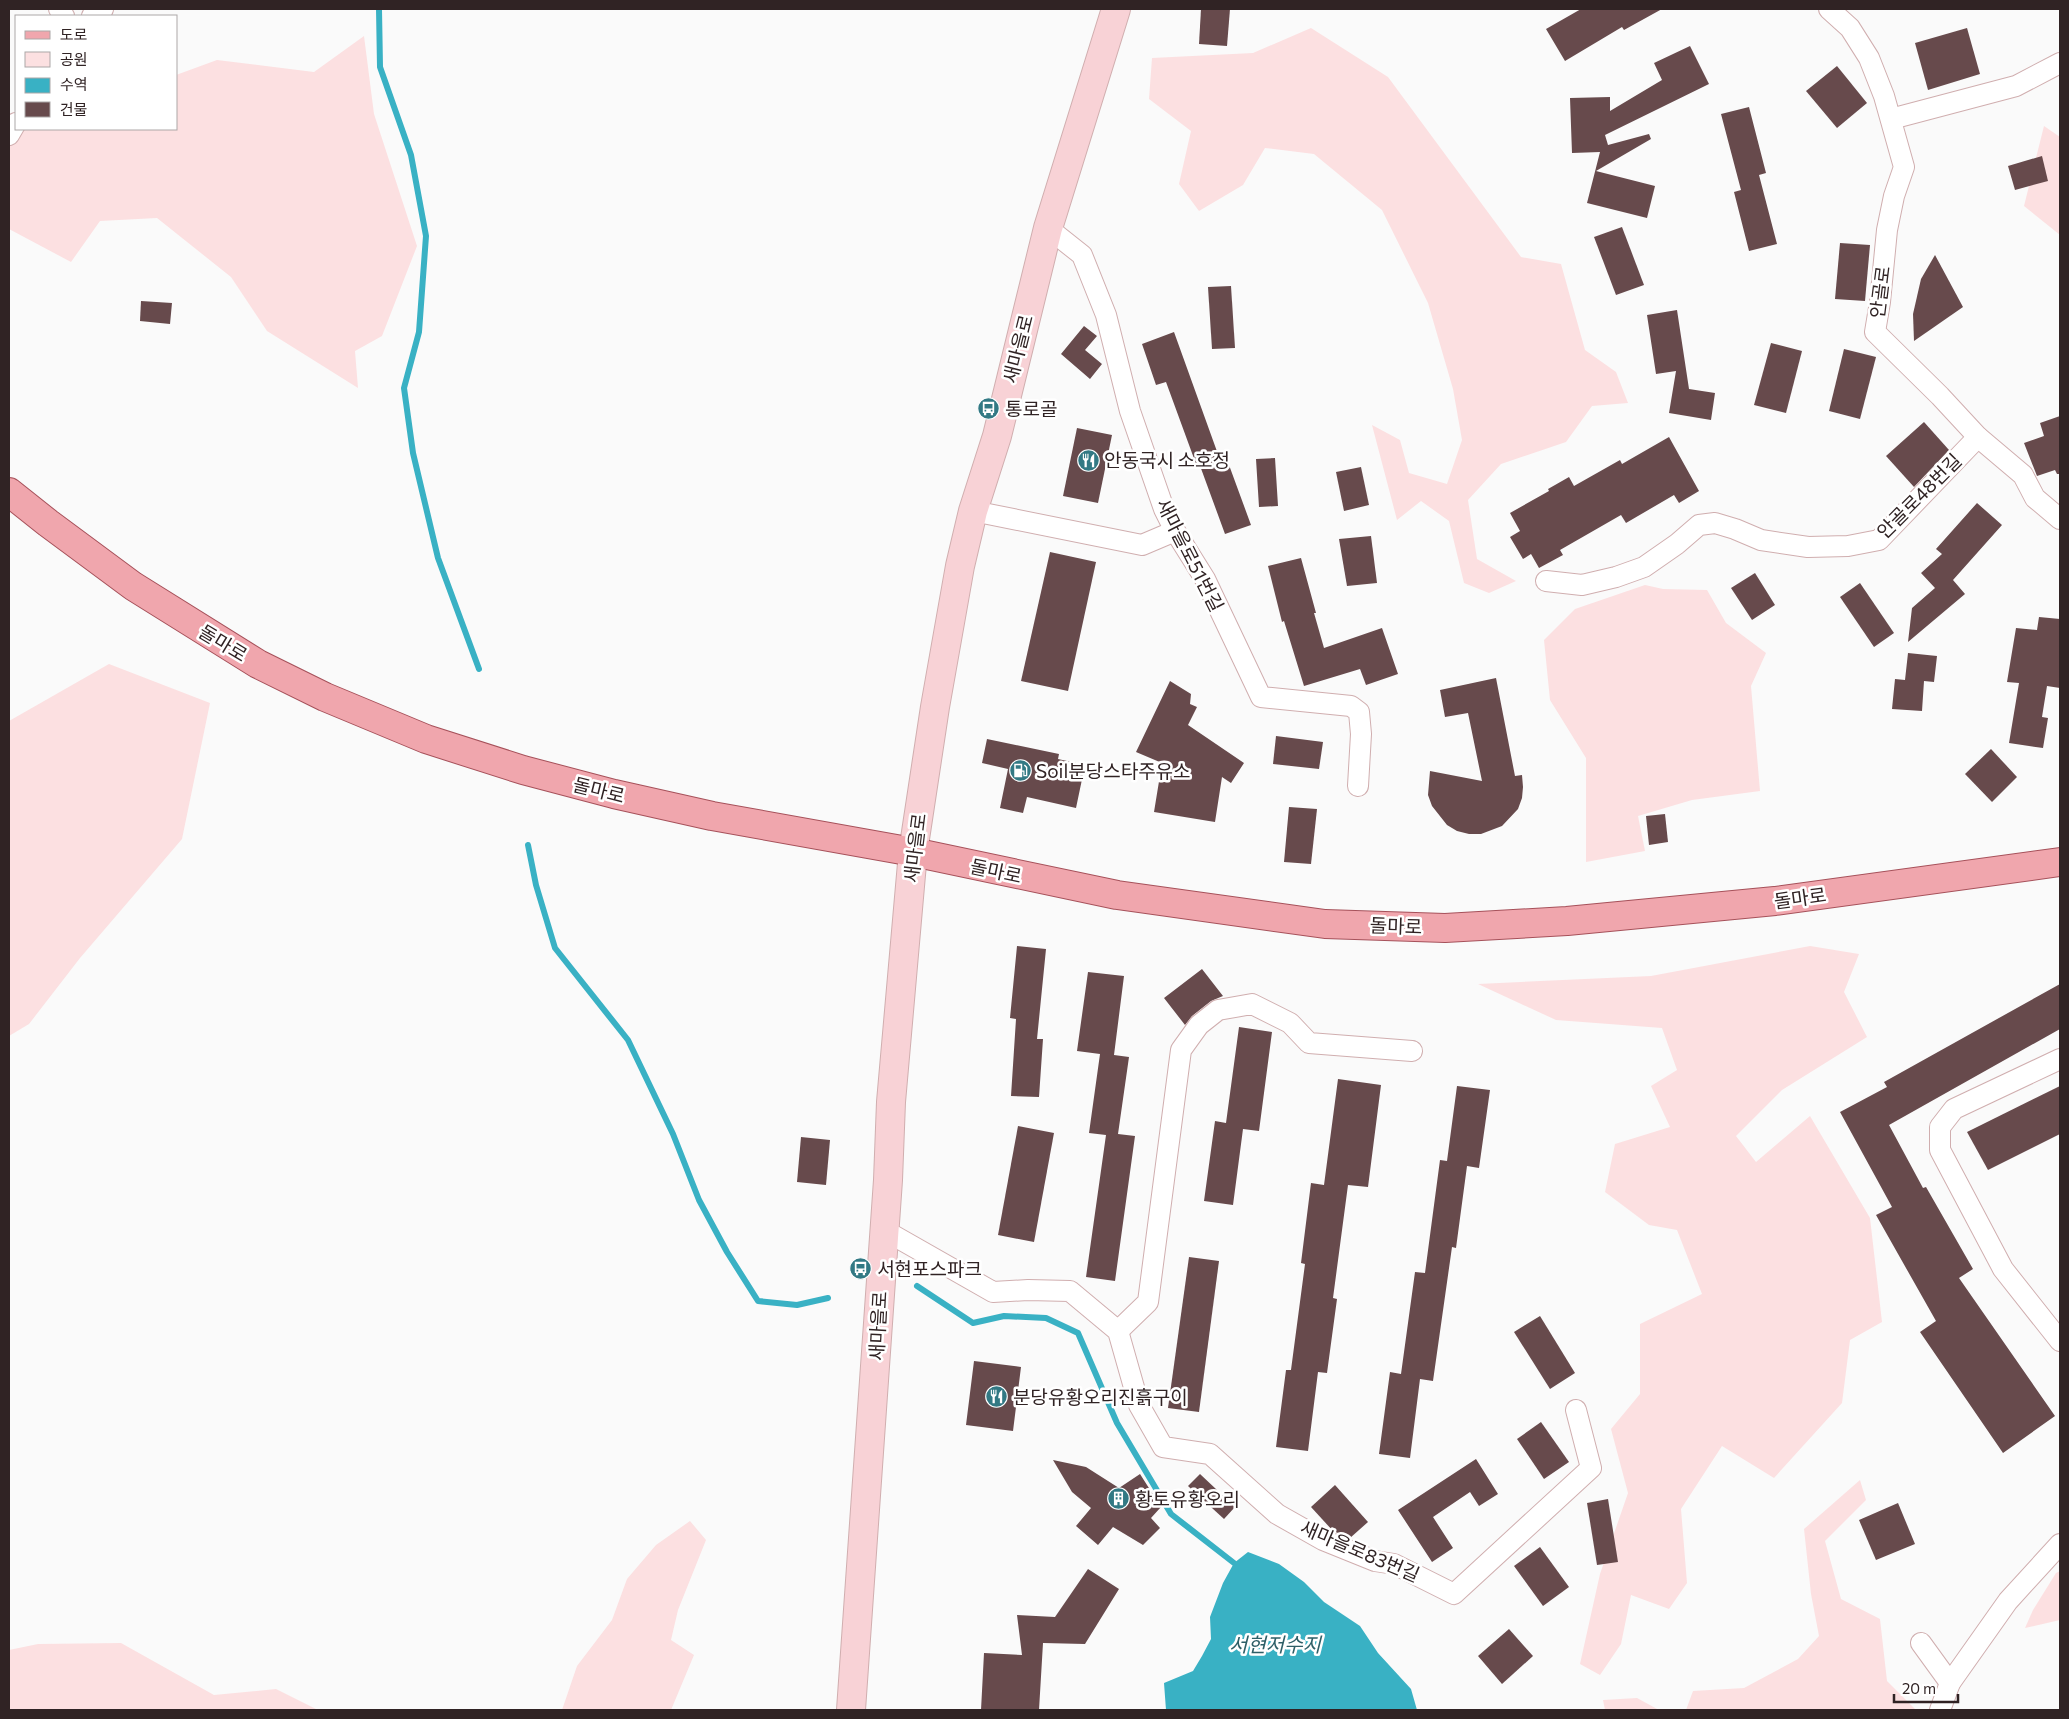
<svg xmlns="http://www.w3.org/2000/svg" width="2069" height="1719" font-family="Commissioner,'Noto Sans KR',sans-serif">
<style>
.green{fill:#fce0e1}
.water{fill:#39b1c4}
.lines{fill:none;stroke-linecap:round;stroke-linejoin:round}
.stream{stroke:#39b1c4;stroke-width:6}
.building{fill:#674a4c}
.street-casing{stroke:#d0aeaf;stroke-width:22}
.secondary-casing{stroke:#d0aeaf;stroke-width:30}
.primary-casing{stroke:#a6515a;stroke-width:30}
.street{stroke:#fff;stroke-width:20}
.secondary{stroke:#f8d2d6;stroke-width:28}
.primary{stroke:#f0a6ad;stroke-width:28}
.labels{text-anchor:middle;stroke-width:5;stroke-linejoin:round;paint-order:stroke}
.street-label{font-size:19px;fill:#302324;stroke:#fff}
.poi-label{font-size:19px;fill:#302324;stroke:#fff;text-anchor:start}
.water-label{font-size:20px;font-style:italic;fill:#2e5f67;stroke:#fff}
</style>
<rect width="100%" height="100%" fill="#fafafa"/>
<!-- green -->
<g class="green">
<polygon points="1311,28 1388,77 1521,257 1561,264 1585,350 1616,372 1628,403 1592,406 1566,442 1501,464 1468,500 1477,559 1516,581 1489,593 1464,583 1449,521 1421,501 1397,520 1372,425 1400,440 1409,473 1447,484 1462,440 1453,389 1428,303 1382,210 1314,154 1265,148 1243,185 1199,211 1179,184 1191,131 1149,99 1152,58 1253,53"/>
<polygon points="364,36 374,114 417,246 382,336 355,351 358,388 267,331 231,277 157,218 100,221 71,262 9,229 9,148 18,129 176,129 176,75 217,60 314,72"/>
<polygon points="2044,126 2060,137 2060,235 2024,206"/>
<polygon points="1645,585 1663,589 1707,590 1726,623 1766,653 1751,686 1760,791 1692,800 1638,816 1645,851 1586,862 1586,758 1550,700 1544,640 1575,609"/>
<polygon points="109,664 210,703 182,839 80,958 29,1024 9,1036 9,721"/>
<polygon points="1810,946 1859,954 1844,992 1867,1037 1782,1090 1736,1136 1756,1162 1810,1116 1870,1218 1882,1322 1850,1340 1842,1403 1774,1478 1722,1446 1681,1509 1687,1583 1669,1609 1631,1595 1621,1644 1600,1675 1580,1664 1600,1574 1628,1493 1611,1429 1640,1394 1640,1324 1702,1294 1677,1230 1649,1225 1605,1192 1615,1144 1670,1127 1651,1086 1677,1070 1662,1028 1556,1020 1478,984 1651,976"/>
<polygon points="1860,1480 1866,1500 1825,1541 1841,1599 1880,1619 1887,1681 1916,1710 1686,1710 1693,1691 1744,1688 1798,1659 1819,1636 1811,1594 1804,1529"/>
<polygon points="690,1521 706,1540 678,1610 671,1640 694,1655 671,1710 562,1710 577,1666 612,1620 627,1579 656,1545"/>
<polygon points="2060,1571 2060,1620 2025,1628 2033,1610 2056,1573"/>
<polygon points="121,1643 214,1695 276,1689 318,1710 9,1710 9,1650 38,1644"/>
<polygon points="1637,1698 1659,1710 1605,1710 1603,1700"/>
</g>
<!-- water -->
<polygon class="water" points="1248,1552 1279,1564 1304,1582 1324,1602 1360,1626 1378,1653 1411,1689 1417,1710 1166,1710 1164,1683 1193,1671 1202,1656 1211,1639 1210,1617 1223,1583 1234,1563"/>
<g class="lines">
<!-- stream -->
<g class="stream">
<polyline points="379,9 380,67 411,155 426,236 419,332 404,388 413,453 438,558 479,669"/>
<polyline points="528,845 536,885 555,948 628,1040 673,1134 699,1200 727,1252 758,1301 797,1305 828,1298"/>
<polyline points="917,1286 973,1323 1004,1316 1046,1318 1078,1333 1117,1423 1171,1514 1234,1563"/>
</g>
</g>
<!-- building -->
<g class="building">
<polygon points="1201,9 1230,9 1227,46 1199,44"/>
<polygon points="1581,9 1662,9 1624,30 1622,27 1565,61 1546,29"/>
<polygon points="1967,28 1980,74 1928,90 1915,43"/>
<polygon points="1690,46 1709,84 1605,135 1608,145 1649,134 1651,139 1596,171 1655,186 1647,218 1587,203 1600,152 1572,153 1570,98 1610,97 1610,111 1662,80 1654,63"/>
<polygon points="1837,66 1867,103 1837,128 1806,91"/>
<polygon points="1749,107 1766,173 1759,175 1777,244 1749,251 1734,192 1741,190 1721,114"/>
<polygon points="2042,156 2048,181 2015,190 2008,166"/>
<polygon points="1622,227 1644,285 1616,295 1594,237"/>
<polygon points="1840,243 1870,245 1865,301 1835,299"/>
<polygon points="1935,255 1963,307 1914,341 1913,314 1921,279"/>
<polygon points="1231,286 1235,348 1212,349 1208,287"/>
<polygon points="141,301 172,303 170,324 140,321"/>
<polygon points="1677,310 1689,389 1715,393 1711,420 1669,413 1676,371 1656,374 1647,315"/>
<polygon points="1084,326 1097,336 1085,350 1102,364 1090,379 1061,354"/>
<polygon points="1174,332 1219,457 1222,456 1225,466 1229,465 1251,525 1225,534 1199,463 1196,464 1166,382 1156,385 1142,344"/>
<polygon points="1771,343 1802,351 1786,413 1754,405"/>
<polygon points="1844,349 1876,357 1860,419 1829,411"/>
<polygon points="2060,416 2060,474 2057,474 2055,470 2037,476 2024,443 2044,436 2040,423"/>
<polygon points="1924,422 1949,450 1914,487 1886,456"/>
<polygon points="1077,428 1112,435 1098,503 1063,496"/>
<polygon points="1669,437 1699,491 1679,503 1674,495 1626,523 1621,515 1560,550 1563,555 1539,568 1531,554 1523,559 1510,537 1520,531 1510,513 1549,491 1548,489 1569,477 1574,486 1620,460 1622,464"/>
<polygon points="1275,458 1278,506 1259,507 1256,459"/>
<polygon points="1361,467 1369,505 1344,511 1336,472"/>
<polygon points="1977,503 2002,525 1953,580 1965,594 1908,642 1912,608 1935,588 1921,573 1942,554 1936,549"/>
<polygon points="1371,536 1377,583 1347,586 1339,539"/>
<polygon points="1050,552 1096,562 1068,691 1021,681"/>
<polygon points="1301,558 1316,613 1314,613 1324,648 1382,628 1398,674 1366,685 1360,669 1304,686 1284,621 1282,622 1268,566"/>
<polygon points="1755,573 1775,605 1752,620 1731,588"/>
<polygon points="1860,583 1894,633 1874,647 1840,597"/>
<polygon points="2039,617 2060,619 2060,688 2047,686 2042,717 2048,718 2043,748 2009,743 2019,683 2007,682 2016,628 2037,630"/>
<polygon points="1908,653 1937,656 1934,682 1924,681 1922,711 1892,709 1895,679 1905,680"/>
<polygon points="1496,678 1515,776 1522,775 1523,787 1522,798 1518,809 1502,826 1481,834 1469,834 1457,831 1447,825 1432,806 1428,795 1430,771 1482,781 1468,713 1445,717 1440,690"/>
<polygon points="1170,681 1191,694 1190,704 1197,707 1188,725 1244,763 1231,783 1222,777 1215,822 1154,812 1162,763 1136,752"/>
<polygon points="1276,736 1323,742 1319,769 1273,764"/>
<polygon points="987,739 1059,754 1058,759 1085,765 1076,808 1027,797 1023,813 1000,808 1008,769 982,763"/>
<polygon points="1991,749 2017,777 1992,802 1965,774"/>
<polygon points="1289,807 1317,809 1311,864 1284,862"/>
<polygon points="1665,814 1668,842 1649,845 1646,816"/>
<polygon points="1017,946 1046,949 1037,1039 1043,1039 1039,1097 1011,1096 1016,1019 1010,1018"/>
<polygon points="1202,969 1223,996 1211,1001 1192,1016 1185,1025 1164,998"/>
<polygon points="1088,972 1124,976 1114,1055 1129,1057 1118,1134 1135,1136 1115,1281 1086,1277 1106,1135 1089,1133 1100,1054 1077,1051"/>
<polygon points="2060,984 2060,1029 1889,1125 1923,1188 1926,1187 1973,1269 1959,1278 2055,1416 2003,1453 1920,1332 1936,1321 1876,1215 1892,1207 1840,1112 1887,1087 1884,1082"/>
<polygon points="1239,1027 1272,1032 1259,1131 1243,1129 1233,1205 1204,1201 1215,1121 1226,1123"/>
<polygon points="1338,1079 1381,1085 1368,1187 1348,1185 1333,1298 1337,1299 1327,1373 1318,1372 1308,1451 1276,1447 1286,1370 1291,1370 1305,1264 1301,1263 1311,1183 1324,1185"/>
<polygon points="1457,1086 1490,1090 1479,1168 1467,1166 1456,1248 1452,1247 1433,1381 1420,1379 1410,1458 1379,1454 1390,1372 1401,1374 1415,1272 1425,1273 1440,1160 1447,1161"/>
<polygon points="2060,1086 2060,1134 1988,1170 1967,1132"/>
<polygon points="1018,1126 1054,1133 1034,1242 998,1235"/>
<polygon points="801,1137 830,1140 826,1185 797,1182"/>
<polygon points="1189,1257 1219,1261 1199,1412 1168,1408"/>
<polygon points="1540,1316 1575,1373 1550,1389 1514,1332"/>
<polygon points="974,1361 1021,1367 1013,1431 966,1425"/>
<polygon points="1541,1422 1569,1462 1544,1479 1517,1439"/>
<polygon points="1476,1459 1498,1494 1479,1506 1470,1492 1433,1517 1453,1548 1432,1562 1398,1510"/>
<polygon points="1053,1460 1086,1467 1119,1488 1140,1474 1161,1507 1151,1518 1160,1528 1143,1545 1113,1527 1098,1545 1076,1526 1091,1508 1072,1492"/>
<polygon points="1200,1474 1235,1507 1224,1519 1188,1486"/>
<polygon points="1335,1485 1368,1522 1350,1538 1333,1531 1311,1507"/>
<polygon points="1608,1499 1618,1562 1597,1565 1587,1503"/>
<polygon points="1898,1503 1915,1544 1876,1560 1859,1520"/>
<polygon points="1540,1547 1569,1587 1543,1606 1514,1566"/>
<polygon points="1088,1569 1119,1589 1085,1644 1043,1643 1039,1710 981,1710 984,1653 1022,1655 1017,1615 1055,1617"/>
<polygon points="1509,1629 1533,1656 1502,1684 1478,1656"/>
</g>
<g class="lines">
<defs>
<g id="street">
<polyline points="59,9 64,16"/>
<polyline points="1829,9 1850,28 1869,58 1884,96 1904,167 1894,196 1887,230 1880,302 1875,332 1940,396 1978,437 2023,475 2035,498 2060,519"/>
<polyline points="92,16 103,9"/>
<polyline points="1891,119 2016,86 2060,63"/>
<polyline points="9,135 16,123"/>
<polyline points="1048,228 1082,255 1106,315 1130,411 1164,509 1175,531 1205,579 1261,697 1351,706 1359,712 1361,734 1358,786"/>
<polyline points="973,511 1142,545 1175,531"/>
<polyline points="1546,581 1582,585 1616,577 1644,567 1677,544 1699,525 1715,523 1735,529 1761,540 1808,547 1848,546 1879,540 1978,437"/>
<polyline points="2060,1059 1954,1109 1940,1127 1940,1150 2003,1269 2060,1341"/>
<polyline points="884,1230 993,1292 1028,1290 1070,1291 1118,1331 1139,1405 1163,1447 1210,1454 1277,1514 1323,1540 1375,1561 1394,1564 1454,1594 1591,1468 1576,1410"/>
<polyline points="1118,1331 1148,1302 1181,1050 1199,1025 1218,1010 1252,1004 1290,1023 1309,1043 1412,1051"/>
<polyline points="1921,1643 1950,1683 2008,1601 2060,1544"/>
<polyline points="1940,1710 1950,1683"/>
</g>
<polyline id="secondary" points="851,1710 888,1180 891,1102 913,852 935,707 960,566 973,511 997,436 1048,228 1116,9"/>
<polyline id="primary" points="9,492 48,523 133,586 258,664 325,697 426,739 523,770 614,794 712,816 913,852 1117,895 1325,924 1445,928 1567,921 1775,901 2060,862"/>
</defs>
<!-- street casing -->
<use href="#street" class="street-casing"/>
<!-- secondary casing -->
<use href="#secondary" class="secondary-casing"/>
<!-- primary casing -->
<use href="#primary" class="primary-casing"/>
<!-- street -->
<use href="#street" class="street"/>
<!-- secondary -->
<use href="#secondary" class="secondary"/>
<!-- primary -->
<use href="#primary" class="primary"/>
</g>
<!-- icons -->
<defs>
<symbol id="bus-disc" viewBox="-11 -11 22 22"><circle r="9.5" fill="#327984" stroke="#fff"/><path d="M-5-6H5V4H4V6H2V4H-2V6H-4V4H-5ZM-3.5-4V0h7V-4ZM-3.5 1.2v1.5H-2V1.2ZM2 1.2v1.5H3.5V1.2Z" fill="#fff"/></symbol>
<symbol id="restaurant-disc" viewBox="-11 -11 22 22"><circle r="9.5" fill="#327984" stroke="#fff"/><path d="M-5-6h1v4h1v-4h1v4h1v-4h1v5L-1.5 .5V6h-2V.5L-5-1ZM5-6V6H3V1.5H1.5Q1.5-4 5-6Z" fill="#fff"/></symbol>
<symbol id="fuel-disc" viewBox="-11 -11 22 22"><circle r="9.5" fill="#327984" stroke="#fff"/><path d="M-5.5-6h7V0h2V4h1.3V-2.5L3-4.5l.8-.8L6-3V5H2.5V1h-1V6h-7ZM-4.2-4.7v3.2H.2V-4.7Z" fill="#fff"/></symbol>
<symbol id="building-disc" viewBox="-11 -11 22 22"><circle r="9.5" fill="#327984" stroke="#fff"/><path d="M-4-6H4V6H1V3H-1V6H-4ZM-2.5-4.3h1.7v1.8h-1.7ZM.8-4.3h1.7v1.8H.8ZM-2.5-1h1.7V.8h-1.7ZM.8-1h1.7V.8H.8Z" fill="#fff"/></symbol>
</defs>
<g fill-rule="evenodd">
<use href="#bus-disc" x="976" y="396" width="25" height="25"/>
<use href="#restaurant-disc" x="1076" y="448" width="25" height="25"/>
<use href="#fuel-disc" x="1008" y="758" width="25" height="25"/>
<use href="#bus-disc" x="848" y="1256" width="25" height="25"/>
<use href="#restaurant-disc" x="984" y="1384" width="25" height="25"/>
<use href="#building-disc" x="1106" y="1486" width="25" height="25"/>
</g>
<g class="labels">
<!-- street labels -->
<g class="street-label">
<text transform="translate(1880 292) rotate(-83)" y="7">안골로</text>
<text transform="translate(1018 349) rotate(-76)" y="7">새마을로</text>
<text transform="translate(1919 496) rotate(-45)" y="7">안골로48번길</text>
<text transform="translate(1190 555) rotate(63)" y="7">새마을로51번길</text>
<text transform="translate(223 643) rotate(31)" y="7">돌마로</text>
<text transform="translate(599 790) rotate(14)" y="7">돌마로</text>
<text transform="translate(915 848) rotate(-83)" y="7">새마을로</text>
<text transform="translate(996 871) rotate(12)" y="7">돌마로</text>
<text transform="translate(1800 898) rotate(-8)" y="7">돌마로</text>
<text transform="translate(1396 926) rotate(2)" y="7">돌마로</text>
<text transform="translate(878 1326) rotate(-87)" y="7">새마을로</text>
<text transform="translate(1360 1551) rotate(23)" y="7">새마을로83번길</text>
</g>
<!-- poi labels -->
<g class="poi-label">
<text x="1005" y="416">통로골</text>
<text x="1104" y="467">안동국시 소호정</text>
<text x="1036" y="778">Soil분당스타주유소</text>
<text x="877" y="1276">서현포스파크</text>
<text x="1013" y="1404">분당유황오리진흙구이</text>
<text x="1135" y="1506">황토유황오리</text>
</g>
<!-- water labels -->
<g class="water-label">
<text x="1275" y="1652">서현저수지</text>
</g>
</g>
<!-- border -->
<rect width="2069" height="1719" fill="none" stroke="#302324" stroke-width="20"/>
<!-- legend -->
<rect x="15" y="15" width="162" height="115" fill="#ffffff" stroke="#aca7a7"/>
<rect x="25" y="31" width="25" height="8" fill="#f0a6ad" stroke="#aca7a7"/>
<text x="60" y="40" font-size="15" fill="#302324">도로</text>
<rect x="25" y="52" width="25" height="15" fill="#fce0e1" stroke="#aca7a7"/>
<text x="60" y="65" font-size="15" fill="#302324">공원</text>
<rect x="25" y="78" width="25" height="15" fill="#39b1c4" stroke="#aca7a7"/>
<text x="60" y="90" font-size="15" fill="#302324">수역</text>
<rect x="25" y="102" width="25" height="15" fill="#674a4c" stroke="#aca7a7"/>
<text x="60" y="115" font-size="15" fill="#302324">건물</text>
<!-- scale -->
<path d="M1894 1694v8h64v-8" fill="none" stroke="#302324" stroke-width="2.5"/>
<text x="1902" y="1694" font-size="15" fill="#302324" stroke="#ffffff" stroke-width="4" paint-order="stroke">20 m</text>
</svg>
